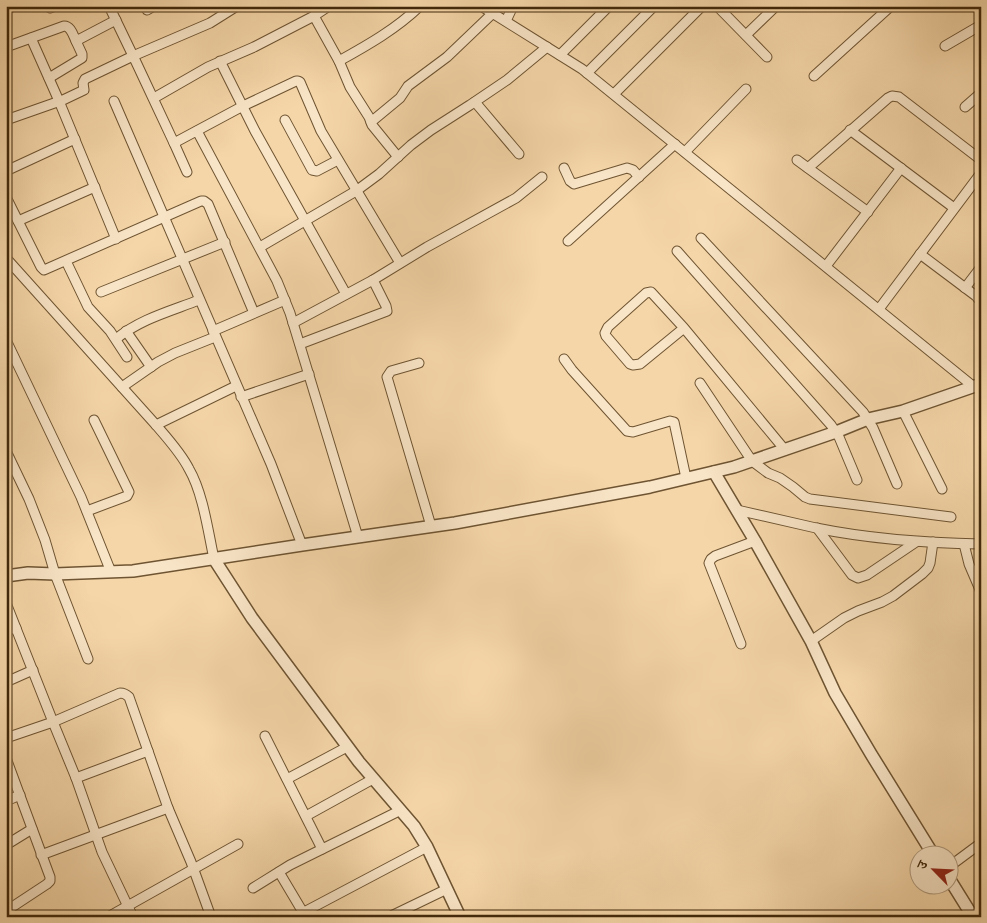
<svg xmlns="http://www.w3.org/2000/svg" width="987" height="923" font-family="'IM FELL Great Primer','Noto Serif Devanagari',serif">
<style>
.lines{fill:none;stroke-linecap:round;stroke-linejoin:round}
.minor-casing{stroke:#6e5432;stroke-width:11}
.tertiary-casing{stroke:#6e5432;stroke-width:14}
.minor{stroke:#f8e4c6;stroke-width:9}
.tertiary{stroke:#f8e4c6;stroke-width:11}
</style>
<rect width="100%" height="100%" fill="#f5d6a8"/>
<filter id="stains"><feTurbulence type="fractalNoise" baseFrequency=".004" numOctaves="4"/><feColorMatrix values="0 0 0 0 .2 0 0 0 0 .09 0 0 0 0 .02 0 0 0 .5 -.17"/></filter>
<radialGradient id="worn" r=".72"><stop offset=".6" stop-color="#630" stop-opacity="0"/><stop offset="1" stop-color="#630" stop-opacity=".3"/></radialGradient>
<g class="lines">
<defs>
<g id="minor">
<polyline points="47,6 50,8 56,6"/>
<polyline points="109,6 136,62 174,143 243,106 296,81 298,81 300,82 321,131 400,263"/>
<polyline points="481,6 582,69 974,387"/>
<polyline points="717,6 767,57"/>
<polyline points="6,9 15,6"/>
<polyline points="147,10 154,6"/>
<polyline points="314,16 339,61 350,87 369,117 372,125 398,157"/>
<polyline points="506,21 513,6"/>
<polyline points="746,35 776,6"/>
<polyline points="31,38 59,101 116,239"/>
<polyline points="945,46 981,25"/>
<path d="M6 47 64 26C71 26 73 35 76 41L116 20"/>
<polyline points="560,55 609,6"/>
<polyline points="220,61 255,131 346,294"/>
<path d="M339 61C368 45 396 29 420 6"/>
<polyline points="587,73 654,6"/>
<polyline points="814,76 891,6"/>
<polyline points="49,78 82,58 82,54 76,41"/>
<polyline points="614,94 702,6"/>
<polyline points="154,98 208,67 254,47 314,16 329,6"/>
<polyline points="114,101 271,464 302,545"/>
<polyline points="475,102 519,154"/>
<polyline points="965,107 981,93"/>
<polyline points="6,120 63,100 84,90 83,83 85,79 133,56 210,23 237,6"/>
<polyline points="285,120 312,170 317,171 338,160"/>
<polyline points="371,122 400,98 408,86 447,57 493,13"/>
<polyline points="850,130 954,208"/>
<polyline points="197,131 277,281 290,313 301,349 358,537"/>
<polyline points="174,143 187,172"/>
<polyline points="685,152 746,89"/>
<polyline points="797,160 868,212"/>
<polyline points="564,168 570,181 574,184 627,168 633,170 639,177"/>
<polyline points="808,168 888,98 892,96 899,97 981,160"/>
<polyline points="6,171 75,139"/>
<polyline points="6,197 41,267 44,270 201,201 204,201 208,204 254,313"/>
<polyline points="18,221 95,187"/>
<polyline points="701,238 863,412 873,428 897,484"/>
<polyline points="568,241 675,144"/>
<polyline points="260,247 356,191 379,174 411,145 431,130 470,105 507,80 547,47"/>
<polyline points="677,251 831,425 839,437 857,480"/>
<polyline points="920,254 976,296 981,302"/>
<path d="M6 258 156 425C168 439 181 453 189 469 203 493 208 531 214 559"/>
<polyline points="66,261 88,307 110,331 127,357"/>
<polyline points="826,266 901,168"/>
<polyline points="965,288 981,267"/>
<polyline points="101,292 225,242"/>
<polyline points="879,309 981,173"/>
<polyline points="293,323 373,280 427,247 516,198 542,177"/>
<polyline points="684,328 640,364 633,365 630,364 606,336 605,333 608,327 646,293 651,292 684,328 785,450"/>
<polyline points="126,331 151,367"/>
<polyline points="213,331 285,300"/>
<path d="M116 339C140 319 171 311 199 300"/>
<polyline points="6,340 81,497 111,572"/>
<polyline points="300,344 387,311 386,306 373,280"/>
<polyline points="564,359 572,370 627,431 633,432 670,421 674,422 686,478"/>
<polyline points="419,363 391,371 387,377 431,526"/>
<polyline points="700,383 752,461 768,473 780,478 793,487 805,497 810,499 951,517"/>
<polyline points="122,387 158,362 175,353 215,337"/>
<polyline points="241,397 309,374"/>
<polyline points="903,411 942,489"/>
<polyline points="156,425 236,386"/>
<polyline points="6,451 29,499 45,540 55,574 88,659"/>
<path d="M737 510C763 516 789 522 816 528 870 539 926 543 981 544"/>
<polyline points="87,511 127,496 129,492 94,420"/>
<polyline points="817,528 852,575 858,578 867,575 916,542"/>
<polyline points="964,544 969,564 981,592"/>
<polyline points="6,603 53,722 76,778 102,852 133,917"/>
<polyline points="6,630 16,628"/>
<polyline points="811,641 844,618 858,611 882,602 893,596 922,574 928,568 930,563 933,542"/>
<polyline points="741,644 709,563 711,559 715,556 755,541"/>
<polyline points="6,682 33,670"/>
<polyline points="265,736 322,849"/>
<path d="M6 738 53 722 120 693C124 693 126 694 129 697L168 808 191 862 211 917"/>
<polyline points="6,758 50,877 50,881 47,884 6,911"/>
<polyline points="76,778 148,751"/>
<polyline points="287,779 347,747"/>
<polyline points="6,801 20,795"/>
<polyline points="306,816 373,779"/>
<polyline points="6,845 32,829"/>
<polyline points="41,855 168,808"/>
<polyline points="950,866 981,843"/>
<polyline points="279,872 301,909 303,911 306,911 427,847"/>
<polyline points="253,888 290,865 401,810"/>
<polyline points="108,917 238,844"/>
<polyline points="389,917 447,889"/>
</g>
<g id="tertiary">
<polyline points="714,472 755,541 811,641 835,693 871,754 934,856"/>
<polyline points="214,559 252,618 359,762 414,826 427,847 460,917"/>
<polyline points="6,576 28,573 55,574 133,571 302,545 455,523 650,487 734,467 836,432 868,419 903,411 981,384"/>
<polyline points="950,880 973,917"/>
</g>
</defs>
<!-- minor casing -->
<use href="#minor" class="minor-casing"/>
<!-- tertiary casing -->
<use href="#tertiary" class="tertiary-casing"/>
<!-- minor -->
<use href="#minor" class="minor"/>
<!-- tertiary -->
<use href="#tertiary" class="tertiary"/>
</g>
<!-- margin -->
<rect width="987" height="923" fill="none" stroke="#f5d6a8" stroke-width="25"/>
<rect x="8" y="8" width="972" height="908" fill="none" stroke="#41290b" stroke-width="2.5"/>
<rect x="12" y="12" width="962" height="898" fill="none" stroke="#41290b"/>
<!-- north arrow -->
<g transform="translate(934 870) rotate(294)"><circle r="24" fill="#f8e4c6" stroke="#af997b"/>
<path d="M0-4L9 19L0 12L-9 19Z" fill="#8f2418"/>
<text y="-8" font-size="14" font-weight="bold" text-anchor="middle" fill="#41290b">उ</text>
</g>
<rect width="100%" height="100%" filter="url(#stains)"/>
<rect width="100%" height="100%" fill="url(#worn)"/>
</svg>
